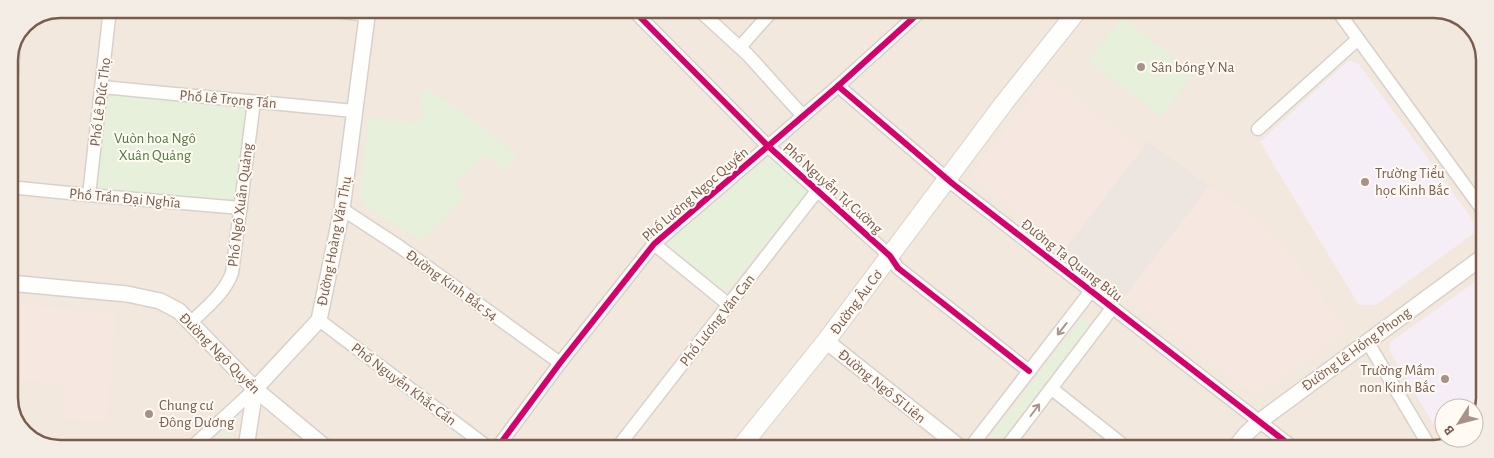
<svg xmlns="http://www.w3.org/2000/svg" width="1494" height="458" font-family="'Alegreya Sans',sans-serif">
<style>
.residential{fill:#f2e8de}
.commercial{fill:#f6e8e1}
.industrial{fill:#ede5e0}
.education{fill:#f6eef6}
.green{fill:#e7f0db}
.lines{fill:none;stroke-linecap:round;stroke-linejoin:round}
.minor-casing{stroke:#d7d1cb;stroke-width:15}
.tertiary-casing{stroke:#d7d1cb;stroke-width:18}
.secondary-casing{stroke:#d9d2cb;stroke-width:20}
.minor{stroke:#fefefd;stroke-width:12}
.tertiary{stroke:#fefefd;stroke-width:15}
.secondary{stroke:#fefefd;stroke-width:18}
.cycleway-casing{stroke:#fffaf3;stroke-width:9}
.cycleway{stroke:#d6006c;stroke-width:6}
.oneway{stroke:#a8958b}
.poi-dot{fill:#a69286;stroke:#fffaf3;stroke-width:2}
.labels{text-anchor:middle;stroke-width:4;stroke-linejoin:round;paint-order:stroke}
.poi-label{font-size:15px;fill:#7a5c4d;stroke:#fffaf3;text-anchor:start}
.street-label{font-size:15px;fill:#7a5c4d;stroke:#fffaf3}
.park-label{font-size:15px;fill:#537a41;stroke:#fffaf3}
.rim{fill:none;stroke:#7a5c4d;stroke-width:2.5}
</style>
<rect width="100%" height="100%" fill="#f9f5f0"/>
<!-- residential -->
<polygon class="residential" points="60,9 1448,11 1475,28 1485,56 1483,412 1474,426 1474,408 1444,408 1444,438 1466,438 1434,449 46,447 19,430 9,402 9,60 24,24"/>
<!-- commercial -->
<g class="commercial">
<polygon points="1047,76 1142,149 1065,249 970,176"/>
<polygon points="1209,186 1252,213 1284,247 1341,322 1344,328 1343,331 1336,338 1259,393 1253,393 1236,382 1125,296"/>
<polygon points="9,304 116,314 107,422 62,418 65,384 9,379"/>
</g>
<!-- industrial -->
<polygon class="industrial" points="1148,142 1209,186 1125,296 1065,249"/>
<!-- education -->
<g class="education">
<polygon points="1348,61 1358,63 1475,223 1474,233 1376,305 1359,305 1260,142"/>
<polygon points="1479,279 1484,279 1483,412 1474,426 1474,408 1444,408 1444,438 1466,438 1446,445 1389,350 1389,343"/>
</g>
<!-- green -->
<g class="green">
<polygon points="1123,18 1194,74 1161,117 1088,60"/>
<polygon points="426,88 473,120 516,155 507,170 484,155 455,184 465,197 421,241 365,206 359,196 369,116 414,124 424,116 420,96"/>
<polygon points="116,92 246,104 250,109 237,200 231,204 99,194 93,184 108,99"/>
<polygon points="770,157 772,157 808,188 808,191 731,286 722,290 671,249 668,242 746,176"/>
<polygon points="1081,320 1086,320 1088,323 1087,329 1001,441 998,443 993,440 992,435"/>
<polygon points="226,432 230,433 234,439 233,448 208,448"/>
</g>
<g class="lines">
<defs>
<g id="minor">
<polyline points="317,9 368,15"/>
<polyline points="633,10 768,146 890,256 898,268 1029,371"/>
<polyline points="699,10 748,55 803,116"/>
<polyline points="1337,10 1484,212"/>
<polyline points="740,47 773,10"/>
<polyline points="838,86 953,184 1295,449"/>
<polyline points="102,87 354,111"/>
<polyline points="1258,129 1358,39"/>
<polyline points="9,187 89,195 241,208"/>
<polyline points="89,195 110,9"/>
<polyline points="342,209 400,247 560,363"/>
<polyline points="654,244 729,305"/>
<polyline points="319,320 489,448"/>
<path d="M190 323C206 308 224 294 232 273L254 102"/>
<polyline points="1367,341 1431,449"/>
<polyline points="1052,389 1128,449"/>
<polyline points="191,448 255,389"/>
<polyline points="497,448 560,363 654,244 838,86 922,10"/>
<polyline points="617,448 817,191"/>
<polyline points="969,449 1091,291"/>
<polyline points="1005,449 1113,307"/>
</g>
<g id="tertiary">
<polyline points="9,283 127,294 160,301 179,311 255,389 326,448"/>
<polyline points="826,341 962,449"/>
<polyline points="246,448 255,389 319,320 342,209 368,9"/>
<polyline points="1234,449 1246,434 1260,421 1484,256"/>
</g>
<g id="secondary">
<polyline points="9,78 11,54"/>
<polyline points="740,448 826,341 1004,103 1078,10"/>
</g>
</defs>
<!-- minor casing -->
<use href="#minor" class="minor-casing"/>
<!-- tertiary casing -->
<use href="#tertiary" class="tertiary-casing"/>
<!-- secondary casing -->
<use href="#secondary" class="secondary-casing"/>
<!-- minor -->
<use href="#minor" class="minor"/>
<!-- tertiary -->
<use href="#tertiary" class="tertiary"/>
<!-- secondary -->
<use href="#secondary" class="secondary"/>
<defs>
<g id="cycleway">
<polyline points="633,10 768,146 890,256 898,268 1029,371"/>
<polyline points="838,86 953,184 1295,449"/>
<polyline points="497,448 560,363 654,244 838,86 922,10"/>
</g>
</defs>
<!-- cycleway casing -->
<use href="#cycleway" class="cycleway-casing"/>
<!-- cycleway -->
<use href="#cycleway" class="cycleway"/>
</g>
<!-- one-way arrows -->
<defs><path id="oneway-shaft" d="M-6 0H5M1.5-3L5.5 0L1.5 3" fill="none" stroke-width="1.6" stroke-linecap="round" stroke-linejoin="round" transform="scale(1.25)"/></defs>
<g class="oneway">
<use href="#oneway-shaft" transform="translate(1062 329) rotate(128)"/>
<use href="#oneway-shaft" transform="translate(1035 410) rotate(-53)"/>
</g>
<!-- markers -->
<g class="poi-dot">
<circle cx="1141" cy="67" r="5"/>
<circle cx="1365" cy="182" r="5"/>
<circle cx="1445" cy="379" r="5"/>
<circle cx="149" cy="414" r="5"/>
</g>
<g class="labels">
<!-- poi labels -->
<g class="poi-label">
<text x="1151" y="72">Sân bóng Y Na</text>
<text x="1375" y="178">Trường Tiểu<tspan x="1375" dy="17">học Kinh Bắc</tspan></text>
<text x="1435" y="375" text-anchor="end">Trường Mầm<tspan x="1435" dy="17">non Kinh Bắc</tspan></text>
<text x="159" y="410">Chung cư<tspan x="159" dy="17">Đông Dương</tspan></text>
</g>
<!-- street labels -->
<g class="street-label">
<text transform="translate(228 99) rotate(5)" y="5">Phố Lê Trọng Tấn</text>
<text transform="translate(100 102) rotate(-83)" y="5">Phố Lê Đức Thọ</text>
<text transform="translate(833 188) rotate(42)" y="5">Phố Nguyễn Tự Cường</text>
<text transform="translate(695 194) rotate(-41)" y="5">Phố Lương Ngọc Quyến</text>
<text transform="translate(125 198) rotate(5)" y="5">Phố Trần Đại Nghĩa</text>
<text transform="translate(240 205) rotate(-83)" y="5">Phố Ngô Xuân Quảng</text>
<text transform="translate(334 241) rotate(-79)" y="5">Đường Hoàng Văn Thụ</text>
<text transform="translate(1072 260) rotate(38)" y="5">Đường Tạ Quang Bửu</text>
<text transform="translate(452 285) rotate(36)" y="5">Đường Kinh Bắc 54</text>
<text transform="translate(856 302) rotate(-53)" y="5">Đường Âu Cơ</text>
<text transform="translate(717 320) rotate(-52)" y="5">Phố Lương Văn Can</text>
<text transform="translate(1356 349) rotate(-36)" y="5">Đường Lê Hồng Phong</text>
<text transform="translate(220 353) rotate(45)" y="5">Đường Ngô Quyền</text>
<text transform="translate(404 384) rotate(37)" y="5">Phố Nguyễn Khắc Cần</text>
<text transform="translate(882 386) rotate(39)" y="5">Đường Ngô Sĩ Liên</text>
</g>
<!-- park labels -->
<g class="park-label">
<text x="155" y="143">Vuòn hoa Ngô<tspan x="155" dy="17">Xuân Quảng</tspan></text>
</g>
</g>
<!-- crop -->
<path d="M0 0H1494V458H0ZM60 18H1434A42 42 0 0 1 1476 60V398A42 42 0 0 1 1434 440H60A42 42 0 0 1 18 398V60A42 42 0 0 1 60 18Z" fill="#f4ede6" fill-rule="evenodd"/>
<path class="rim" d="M60 18H1434A42 42 0 0 1 1476 60V398A42 42 0 0 1 1434 440H60A42 42 0 0 1 18 398V60A42 42 0 0 1 60 18Z"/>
<!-- north arrow -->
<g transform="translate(1459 423) rotate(234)"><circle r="24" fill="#fffaf3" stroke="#cabbb1"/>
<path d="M0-4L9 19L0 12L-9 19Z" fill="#a69286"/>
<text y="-8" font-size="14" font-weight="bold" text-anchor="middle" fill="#7a5c4d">B</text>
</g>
</svg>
